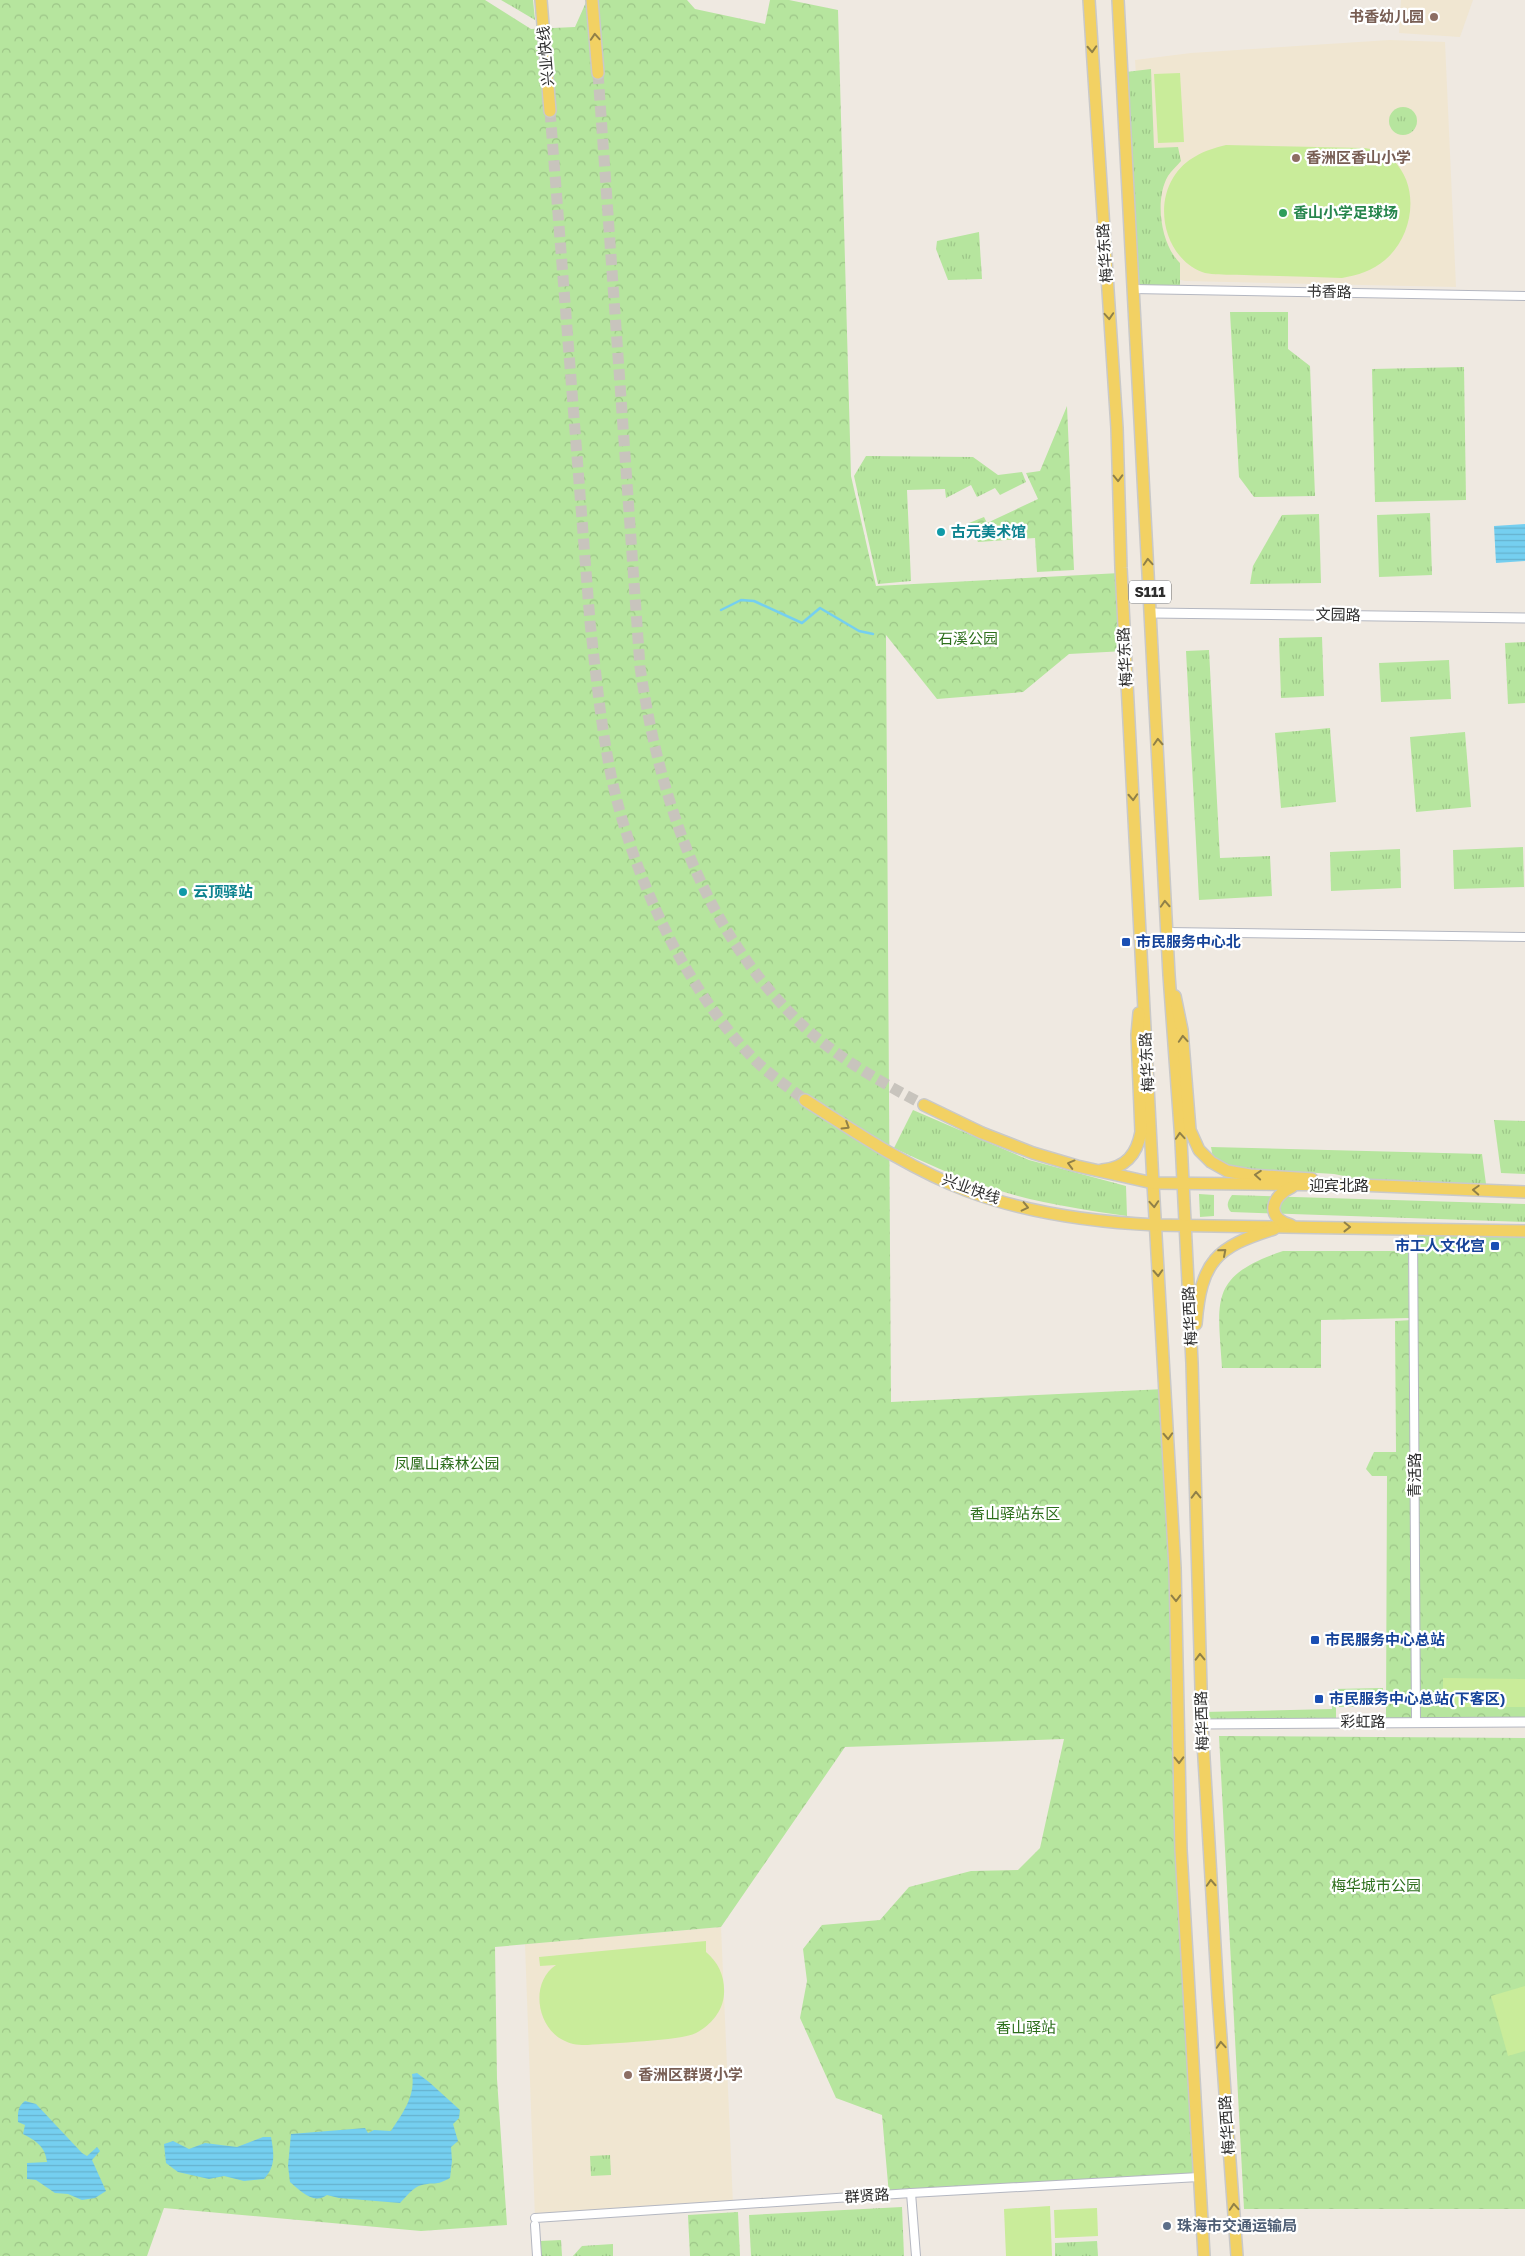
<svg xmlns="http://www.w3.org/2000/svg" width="1525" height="2256" font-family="'Golos Text','Noto Sans SC',sans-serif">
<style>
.education{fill:#f0e6d1}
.grass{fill:url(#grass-tufts)}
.park{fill:url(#park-crowns)}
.pitch{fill:#c9ec9a}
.water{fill:url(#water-rules)}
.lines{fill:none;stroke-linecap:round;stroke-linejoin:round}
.stream{stroke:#75cff0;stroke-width:2.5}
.primary-tunnel{stroke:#c8c4bd;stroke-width:11;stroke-dasharray:11 5.5;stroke-linecap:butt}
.minor-casing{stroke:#b4b7c1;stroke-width:10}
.tertiary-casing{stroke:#b4b7c1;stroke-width:11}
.primary-casing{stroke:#c9c9c9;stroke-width:14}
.minor{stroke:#fff;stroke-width:8}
.tertiary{stroke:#fff;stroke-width:9}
.primary{stroke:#f2d163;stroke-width:11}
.oneway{stroke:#908048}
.education-dot{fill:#8d6e63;stroke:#fff;stroke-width:2}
.leisure-dot{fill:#2e9e5b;stroke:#fff;stroke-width:2}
.culture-dot{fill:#0f9aa8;stroke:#fff;stroke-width:2}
.transit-dot{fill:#1a4fb4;stroke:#fff;stroke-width:2}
.service-dot{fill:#5c6f8a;stroke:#fff;stroke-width:2}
.labels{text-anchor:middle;stroke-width:4.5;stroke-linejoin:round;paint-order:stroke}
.shield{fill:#fff;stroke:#6d6d6d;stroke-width:1}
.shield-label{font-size:14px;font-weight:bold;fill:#2e2e2e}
.education-label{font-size:15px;font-weight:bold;fill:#785e54;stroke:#fff;text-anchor:start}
.street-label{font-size:15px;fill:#2e2e2e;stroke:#fff}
.leisure-label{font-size:15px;font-weight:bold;fill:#27864d;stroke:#fff;text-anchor:start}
.culture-label{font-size:15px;font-weight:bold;fill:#0d838f;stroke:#fff;text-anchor:start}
.park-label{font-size:15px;fill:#2c6e1b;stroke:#fff}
.transit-label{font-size:15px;font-weight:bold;fill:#164399;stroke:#fff;text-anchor:start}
.service-label{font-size:15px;font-weight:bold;fill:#4e5e75;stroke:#fff;text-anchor:start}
</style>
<defs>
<pattern id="grass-tufts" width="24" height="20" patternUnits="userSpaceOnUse" patternTransform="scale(1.25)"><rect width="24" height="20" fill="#b6e59e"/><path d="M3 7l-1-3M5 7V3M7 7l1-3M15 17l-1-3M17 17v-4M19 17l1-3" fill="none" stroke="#9dc588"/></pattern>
<pattern id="park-crowns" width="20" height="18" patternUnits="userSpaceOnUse" patternTransform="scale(1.25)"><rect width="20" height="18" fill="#b6e59e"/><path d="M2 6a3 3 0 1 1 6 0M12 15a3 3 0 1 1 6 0" fill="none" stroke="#9dc588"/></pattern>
<pattern id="water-rules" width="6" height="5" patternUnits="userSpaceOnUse" patternTransform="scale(1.25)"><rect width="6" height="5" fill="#75cff0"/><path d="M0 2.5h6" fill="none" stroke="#66b2ce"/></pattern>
</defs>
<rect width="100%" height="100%" fill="#efe9e1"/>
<!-- education -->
<g class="education">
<polygon points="1401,0 1473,0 1460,37 1399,33"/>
<polygon points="1390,40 1445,42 1456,287 1185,281 1162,275 1148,255 1135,60 1191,53"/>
<polygon points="721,1927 733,2205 535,2218 525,1944"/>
</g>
<!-- grass -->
<g class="grass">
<polygon points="501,0 533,0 535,20"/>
<path d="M1151 69 1154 148 1178 147 1181 161C1177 166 1171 171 1168 176 1154 200 1161 245 1180 263V285H1137L1126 72Z"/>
<circle cx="1403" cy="121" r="14"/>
<polygon points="979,232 982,279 948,280 936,249 937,241"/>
<polygon points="1230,312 1288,312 1288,349 1310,366 1315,496 1254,497 1239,477"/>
<polygon points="1464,367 1466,500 1375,502 1372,369"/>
<polygon points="866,456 973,457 998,475 1022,472 1026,482 1000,495 995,488 977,497 971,485 946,498 945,489 907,490 911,581 878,584 854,476"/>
<polygon points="1430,513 1432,575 1379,577 1377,515"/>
<polygon points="1319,514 1321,583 1250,584 1253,566 1282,515"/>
<polygon points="1322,637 1324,696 1281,698 1279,638"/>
<polygon points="1525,642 1525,703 1508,704 1505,643"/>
<polygon points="1209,650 1220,858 1270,856 1272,896 1199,900 1186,651"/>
<polygon points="1449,660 1451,699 1381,702 1379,663"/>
<polygon points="1330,728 1336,802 1281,808 1275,733"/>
<polygon points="1465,732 1471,807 1416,812 1410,737"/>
<polygon points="1523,847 1524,887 1454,889 1453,850"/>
<polygon points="1400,849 1401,888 1331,891 1330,852"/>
<path d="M913 1110 1029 1160 1126 1186 1127 1216C1079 1209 1031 1202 985 1186 953 1176 924 1162 894 1148Z"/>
<polygon points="1494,1120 1525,1121 1525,1174 1501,1173"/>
<polygon points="1211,1147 1482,1154 1486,1184 1359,1179 1334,1174 1235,1168 1213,1158"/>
<polygon points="1199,1194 1214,1195 1214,1216 1200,1217"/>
<path d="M1232 1195 1525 1204V1222L1231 1212C1226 1206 1227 1202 1232 1195Z"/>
<polygon points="1383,1688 1383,1706 1336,1707 1336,1720 1204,1722 1203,1712 1332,1709 1333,1689"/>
<polygon points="610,2155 611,2175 591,2176 590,2156"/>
<polygon points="902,2207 904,2256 751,2256 749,2215"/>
<polygon points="561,2240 562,2256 540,2256 540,2241"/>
<polygon points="1097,2241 1098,2256 1055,2256 1055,2243"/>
<polygon points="613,2244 613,2256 573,2256 582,2246"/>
</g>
<!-- park -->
<g class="park">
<polygon points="0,0 485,0 531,29 575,27 587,0 687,0 695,9 765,24 770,0 789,0 838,10 851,476 876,586 1120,573 1125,651 1069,654 1023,692 937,699 886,635 891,1402 1165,1389 1199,2177 889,2195 882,2115 836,2098 800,2018 807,1981 803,1949 822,1925 880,1920 909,1887 971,1871 1018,1870 1040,1848 1064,1739 845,1747 721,1927 495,1947 497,2079 507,2225 421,2231 164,2208 147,2256 0,2256"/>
<polygon points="1067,406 1074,570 1037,572 1035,538 978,542 969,523 984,517 987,523 1038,499 1026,473 1040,471"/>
<polygon points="1413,1228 1525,1232 1525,1721 1416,1721"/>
<path d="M1283 1251H1408L1409 1318 1321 1320V1368H1222C1218 1301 1208 1276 1283 1251Z"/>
<polygon points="1412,1320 1414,1719 1386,1719 1387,1476 1372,1476 1366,1469 1374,1452 1396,1452 1395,1321"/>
<polygon points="1219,1736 1525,1738 1525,2209 1244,2209"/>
<polygon points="738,2212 740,2256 690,2256 688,2215"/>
</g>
<!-- pitch -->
<g class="pitch">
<polygon points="1180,73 1184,142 1158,143 1154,74"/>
<path d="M1226 145 1365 148C1375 150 1386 152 1393 160 1421 187 1413 237 1385 260 1372 271 1358 275 1342 278 1309 277 1277 276 1244 275 1231 274 1214 276 1202 272 1166 258 1154 209 1173 178 1185 158 1205 150 1226 145Z"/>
<polygon points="1443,1678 1525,1679 1525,1707 1443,1707"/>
<path d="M706 1941V1952C719 1963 725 1977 724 1994 723 2011 711 2025 696 2033 680 2041 610 2043 588 2045 580 2045 572 2045 565 2041 537 2029 529 1983 556 1965L540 1966 539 1957Z"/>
<polygon points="1525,1986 1525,2051 1508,2056 1491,1996"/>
<polygon points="1050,2206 1052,2256 1006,2256 1004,2209"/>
<polygon points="1097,2208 1098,2236 1055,2238 1054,2210"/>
</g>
<!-- water -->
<g class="water">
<polygon points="1525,524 1525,561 1496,563 1494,526"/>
<path d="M417 2073 429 2082 460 2110 459 2118 453 2124 458 2141 451 2147 452 2161 450 2178C434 2187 436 2181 422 2185 413 2187 406 2197 400 2203L339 2198 327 2195C313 2205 301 2191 290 2182L288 2166 291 2134 365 2128 368 2133 374 2130 391 2131C402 2114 416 2096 412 2074Z"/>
<path d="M25 2101 36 2104 82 2153 87 2156 97 2147 100 2151 92 2160 106 2191 95 2198 82 2200 68 2194 55 2193 36 2180 27 2179V2163L47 2162C45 2146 36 2141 23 2134L25 2125 18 2122C18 2113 17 2107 25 2101Z"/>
<path d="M263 2137H271C274 2154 276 2166 264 2179L244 2181 224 2176 209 2179 178 2172 166 2163 164 2144 173 2141 189 2149 205 2143 237 2147Z"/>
</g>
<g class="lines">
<!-- stream -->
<polyline class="stream" points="721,610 741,600 754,601 802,623 820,608 859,631 873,634"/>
<!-- primary-tunnel -->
<g class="primary-tunnel">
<path d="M598 73 640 667C659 797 702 927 798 1021 834 1056 879 1081 924 1105"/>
<path d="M550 111 590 622C596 675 601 728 612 780 633 875 684 987 752 1057 767 1073 787 1086 805 1100"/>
</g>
<defs>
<g id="minor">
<polyline points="1133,289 1525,296"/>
<polyline points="1167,932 1525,937"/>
<polyline points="1413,1228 1416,1722"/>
<polyline points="911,2193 916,2256"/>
<polyline points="535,2218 911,2193 1199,2177"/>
<polyline points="535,2225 537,2256"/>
</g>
<g id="tertiary">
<polyline points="1151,613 1525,618"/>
<polyline points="1202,1724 1525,1722"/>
</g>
<g id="primary">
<polyline points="541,0 550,111"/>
<polyline points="592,0 598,73"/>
<polyline points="1089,0 1117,428 1121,568 1153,1183 1175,1568 1181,1850 1204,2256"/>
<polyline points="1118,0 1169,975 1181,1141 1192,1363 1202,1724 1218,1997 1237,2256"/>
<polyline points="1175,996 1182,1030 1190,1130 1199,1150 1211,1162 1227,1171 1250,1175 1312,1179"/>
<path d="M805 1100C857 1133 910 1169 968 1191 1027 1213 1093 1222 1156 1225L1525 1231"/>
<polyline points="924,1105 982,1133 1033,1153 1077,1166 1153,1183 1358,1185 1525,1192"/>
<path d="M1102 1170C1126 1168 1137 1154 1141 1132L1137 1035 1139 1013"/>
<path d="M1291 1225C1265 1218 1271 1196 1292 1187"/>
<path d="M1196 1324C1201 1261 1216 1247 1274 1229"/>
</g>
</defs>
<!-- minor casing -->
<use href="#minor" class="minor-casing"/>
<!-- tertiary casing -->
<use href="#tertiary" class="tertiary-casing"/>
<!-- primary casing -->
<use href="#primary" class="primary-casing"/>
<!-- minor -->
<use href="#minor" class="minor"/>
<!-- tertiary -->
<use href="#tertiary" class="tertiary"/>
<!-- primary -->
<use href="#primary" class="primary"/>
</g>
<!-- one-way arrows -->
<defs><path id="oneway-chevron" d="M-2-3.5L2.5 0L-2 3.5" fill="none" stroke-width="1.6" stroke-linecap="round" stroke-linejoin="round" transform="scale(1.25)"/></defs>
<g class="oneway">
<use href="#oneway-chevron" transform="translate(595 37) rotate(-94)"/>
<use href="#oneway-chevron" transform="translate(1092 49) rotate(87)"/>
<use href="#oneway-chevron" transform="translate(1109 316) rotate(86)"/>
<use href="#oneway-chevron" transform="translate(1118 478) rotate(88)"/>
<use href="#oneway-chevron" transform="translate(1148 562) rotate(-94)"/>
<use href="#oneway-chevron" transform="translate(1158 742) rotate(-93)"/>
<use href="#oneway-chevron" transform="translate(1133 797) rotate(87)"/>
<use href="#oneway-chevron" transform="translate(1165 904) rotate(-93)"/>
<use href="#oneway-chevron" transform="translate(1183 1039) rotate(-94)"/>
<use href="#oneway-chevron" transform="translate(846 1126) rotate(32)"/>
<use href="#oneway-chevron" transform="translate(1180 1136) rotate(-94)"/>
<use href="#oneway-chevron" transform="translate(1071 1164) rotate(-165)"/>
<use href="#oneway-chevron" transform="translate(1258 1175) rotate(-176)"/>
<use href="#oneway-chevron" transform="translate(1476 1190) rotate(-177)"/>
<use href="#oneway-chevron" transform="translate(1154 1204) rotate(86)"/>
<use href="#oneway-chevron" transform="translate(1025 1207) rotate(13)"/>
<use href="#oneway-chevron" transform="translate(1347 1227) rotate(1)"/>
<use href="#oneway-chevron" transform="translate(1223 1252) rotate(-41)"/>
<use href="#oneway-chevron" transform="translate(1158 1273) rotate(87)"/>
<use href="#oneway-chevron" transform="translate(1168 1436) rotate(87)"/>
<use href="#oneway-chevron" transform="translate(1196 1495) rotate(-91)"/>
<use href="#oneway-chevron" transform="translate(1176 1598) rotate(89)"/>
<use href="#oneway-chevron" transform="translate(1200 1657) rotate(-91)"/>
<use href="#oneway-chevron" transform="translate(1179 1760) rotate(89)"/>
<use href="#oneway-chevron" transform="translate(1211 1883) rotate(-93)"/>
<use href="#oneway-chevron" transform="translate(1221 2045) rotate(-94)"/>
<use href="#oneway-chevron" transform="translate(1234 2207) rotate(-94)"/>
</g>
<!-- markers -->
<g class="education-dot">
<circle cx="1434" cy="17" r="5"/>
<circle cx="1296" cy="158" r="5"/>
<circle cx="628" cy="2075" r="5"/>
</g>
<circle class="leisure-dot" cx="1283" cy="213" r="5"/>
<g class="culture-dot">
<circle cx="941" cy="532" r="5"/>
<circle cx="183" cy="892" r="5"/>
</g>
<g class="transit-dot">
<rect x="1121" y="937" width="10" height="10" rx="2.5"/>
<rect x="1490" y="1241" width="10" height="10" rx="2.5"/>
<rect x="1310" y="1635" width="10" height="10" rx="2.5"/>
<rect x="1314" y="1694" width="10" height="10" rx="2.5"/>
</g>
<circle class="service-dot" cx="1167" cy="2226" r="5"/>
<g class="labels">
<!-- shield labels -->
<rect class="shield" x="1129" y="580.5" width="42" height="23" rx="4"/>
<g class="shield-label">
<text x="1150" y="597">S111</text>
</g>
<!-- education labels -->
<g class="education-label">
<text x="1424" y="22" text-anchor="end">书香幼儿园</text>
<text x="1306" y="163">香洲区香山小学</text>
<text x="638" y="2080">香洲区群贤小学</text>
</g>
<!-- street labels -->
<g class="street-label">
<text transform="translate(546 56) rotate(-95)" y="5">兴业快线</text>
<text transform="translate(1105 253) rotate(-94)" y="5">梅华东路</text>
<text transform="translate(1329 292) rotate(1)" y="5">书香路</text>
<text transform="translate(1338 615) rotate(1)" y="5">文园路</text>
<text transform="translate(1125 657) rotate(-93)" y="5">梅华东路</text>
<text transform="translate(1147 1062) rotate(-93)" y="5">梅华东路</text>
<text x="1339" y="1191">迎宾北路</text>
<text transform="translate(971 1189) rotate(20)" y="5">兴业快线</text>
<text transform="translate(1190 1316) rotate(-93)" y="5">梅华西路</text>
<text transform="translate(1415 1475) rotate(-90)" y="5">青活路</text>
<text transform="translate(1202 1721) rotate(-92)" y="5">梅华西路</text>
<text x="1363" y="1727">彩虹路</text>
<text transform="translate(1227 2125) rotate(-94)" y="5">梅华西路</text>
<text transform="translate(867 2196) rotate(-4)" y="5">群贤路</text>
</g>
<!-- leisure labels -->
<g class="leisure-label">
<text x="1293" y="218">香山小学足球场</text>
</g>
<!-- culture labels -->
<g class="culture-label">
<text x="951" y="537">古元美术馆</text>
<text x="193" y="897">云顶驿站</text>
</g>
<!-- park labels -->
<g class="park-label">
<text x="968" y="644">石溪公园</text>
<text x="447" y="1469">凤凰山森林公园</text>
<text x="1015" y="1519">香山驿站东区</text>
<text x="1376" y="1891">梅华城市公园</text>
<text x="1026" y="2033">香山驿站</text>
</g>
<!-- transit labels -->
<g class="transit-label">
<text x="1136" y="947">市民服务中心北</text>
<text x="1485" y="1251" text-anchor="end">市工人文化宫</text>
<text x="1325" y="1645">市民服务中心总站</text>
<text x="1329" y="1704">市民服务中心总站(下客区)</text>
</g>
<!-- service labels -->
<g class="service-label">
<text x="1177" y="2231">珠海市交通运输局</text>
</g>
</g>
</svg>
